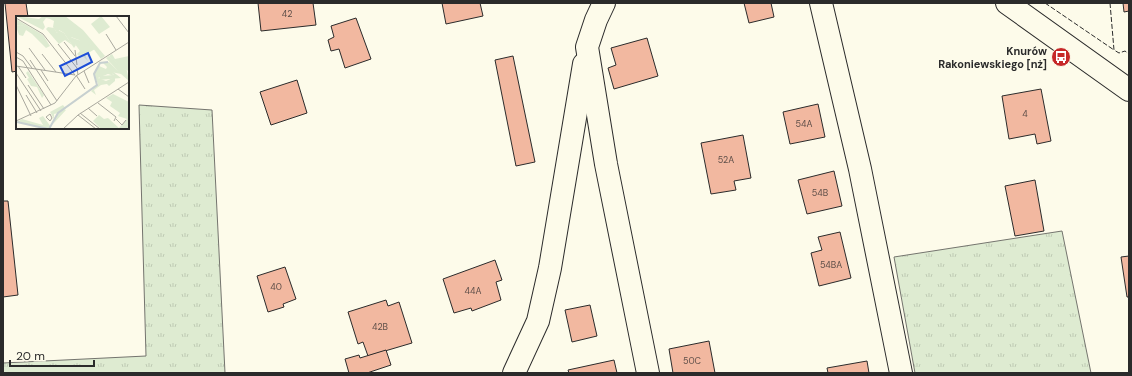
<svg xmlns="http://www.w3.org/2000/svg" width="1132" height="376" font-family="'DM Sans',sans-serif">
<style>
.grass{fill:url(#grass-tufts);stroke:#74746e}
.building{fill:#f2b8a0;stroke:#2b2b2b}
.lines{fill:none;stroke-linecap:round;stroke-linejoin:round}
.street-casing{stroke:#2b2b2b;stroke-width:24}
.secondary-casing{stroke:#2b2b2b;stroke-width:24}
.street{stroke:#fdfbea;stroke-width:22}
.secondary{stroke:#fdfbea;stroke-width:22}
.fence{stroke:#2b2b2b;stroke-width:1;stroke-dasharray:5 2;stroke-linecap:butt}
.labels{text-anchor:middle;stroke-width:3;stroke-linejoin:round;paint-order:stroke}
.number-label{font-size:9px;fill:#5d4e48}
.poi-label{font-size:11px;font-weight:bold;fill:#2b2b2b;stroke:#fdfbea;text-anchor:end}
.inset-river{fill:none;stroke:#c7d0d0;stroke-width:2}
.inset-road{fill:none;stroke:#a9a89e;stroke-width:1}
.view{fill:#1d4ed8;fill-opacity:0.15;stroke:#1d4ed8;stroke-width:2}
.inset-edge{fill:none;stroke:#2b2b2b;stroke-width:2}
</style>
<defs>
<pattern id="grass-tufts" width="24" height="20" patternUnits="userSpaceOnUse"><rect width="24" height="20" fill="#deebd1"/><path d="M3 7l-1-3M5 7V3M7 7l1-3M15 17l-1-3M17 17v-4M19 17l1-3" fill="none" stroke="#bfcab4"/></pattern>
</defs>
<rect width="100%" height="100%" fill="#fdfbea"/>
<!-- grass -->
<g class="grass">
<polygon points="139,105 212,110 225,373 3,373 3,363 146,356"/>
<polygon points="1062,231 1091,373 915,373 894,257"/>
</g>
<!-- building -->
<g class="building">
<polygon points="5,3 26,3 28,17 17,17 17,71 12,72"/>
<polygon points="258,3 313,3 316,25 261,31"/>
<polygon points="442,3 480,3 483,16 446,24"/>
<polygon points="744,3 771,3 774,17 749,23"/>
<polygon points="1123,3 1129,3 1129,11 1124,12"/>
<polygon points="356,18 371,59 345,68 339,49 331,51 328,40 334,37 331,26"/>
<polygon points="647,38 658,76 614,89 608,68 616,65 611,48"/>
<polygon points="513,56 535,162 516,166 495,60"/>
<polygon points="297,80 307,113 271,125 260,92"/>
<polygon points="1041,89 1051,141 1037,144 1035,134 1009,139 1002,96"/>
<polygon points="818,104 825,137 790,144 783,112"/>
<polygon points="743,135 751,178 734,181 736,190 711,194 701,143"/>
<polygon points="834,171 842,206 807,214 798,180"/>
<polygon points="1035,180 1044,231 1015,236 1005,186"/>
<polygon points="3,201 8,201 18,295 3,297"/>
<polygon points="840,232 851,278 819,286 811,253 822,250 818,237"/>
<polygon points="1129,256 1129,297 1127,297 1121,257"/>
<polygon points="495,260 502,280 496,282 501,300 472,311 471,308 454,313 443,279"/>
<polygon points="285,267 296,299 283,304 284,307 268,312 257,276"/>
<polygon points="386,300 388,306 399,302 412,343 368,356 363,342 358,344 348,312"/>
<polygon points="590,305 597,336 572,342 565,310"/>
<polygon points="709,341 715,373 673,373 669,349"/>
<polygon points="386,350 391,365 367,373 349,373 345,359 359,355 360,358"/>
<polygon points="614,360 617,373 569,373 568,370"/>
<polygon points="867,361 869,373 828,373 827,368"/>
</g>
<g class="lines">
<defs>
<g id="street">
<polyline points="604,3 596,20 587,47 606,164 648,373"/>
<polyline points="821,3 860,169 901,373"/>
<polyline points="514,373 538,321 550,268 584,64"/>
</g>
<polyline id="secondary" points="1007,3 1129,90"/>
</defs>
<!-- street casing -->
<use href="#street" class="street-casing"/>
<!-- secondary casing -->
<use href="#secondary" class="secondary-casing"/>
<!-- street -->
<use href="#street" class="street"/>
<!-- secondary -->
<use href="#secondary" class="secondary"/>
<!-- fence -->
<g class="fence">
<polyline points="1045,3 1114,50"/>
<polyline points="1110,3 1114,50 1119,53 1125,51 1129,54"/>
</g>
</g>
<!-- icons -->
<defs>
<symbol id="bus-disc" viewBox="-11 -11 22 22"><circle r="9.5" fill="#c62828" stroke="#fdfbea"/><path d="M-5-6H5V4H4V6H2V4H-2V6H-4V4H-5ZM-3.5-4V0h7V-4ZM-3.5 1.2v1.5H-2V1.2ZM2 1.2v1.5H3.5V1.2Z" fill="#fff"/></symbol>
</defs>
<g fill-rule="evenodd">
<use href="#bus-disc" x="1050" y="46" width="22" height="22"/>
</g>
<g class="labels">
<!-- number labels -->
<g class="number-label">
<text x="287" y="17">42</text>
<text x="1025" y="117">4</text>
<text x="804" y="127">54A</text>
<text x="726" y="163">52A</text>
<text x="820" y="196">54B</text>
<text x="831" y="268">54BA</text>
<text x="276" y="290">40</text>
<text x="473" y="294">44A</text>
<text x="380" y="330">42B</text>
<text x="692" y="364">50C</text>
</g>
<!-- poi labels -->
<g class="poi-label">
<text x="1047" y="55">Knurów<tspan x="1047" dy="13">Rakoniewskiego [nż]</tspan></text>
</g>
</g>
<!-- overview -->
<g transform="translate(16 16)">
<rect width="113" height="113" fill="#fdfbea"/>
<path d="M85 0 94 11 83 18 75 8ZM5 9 11 11 18 15 16 18 10 14 7 20 3 19 0 10ZM32 11 38 12 41 17 42 14 48 17 56 29 49 24 43 28 30 13ZM54 21 77 29 79 33 69 39 72 45 66 39 63 40 61 38 64 35ZM12 55 28 79 26 82 21 71 15 70 11 63 13 62 10 57ZM96 55 105 62 83 64 84 60 98 59 94 56ZM97 78 113 86V113H85L77 105 83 99 88 103 92 102 103 112 111 103 102 100 104 97 94 90 96 86 90 82ZM27 100 35 111 33 113 1 106 6 103 27 109 23 102Z" fill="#deebd1"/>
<path d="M0 0 23 3 27 0H49L67 14 89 40 85 43 74 28 69 31 63 24 55 21 60 29 58 32 48 17 43 14 41 17 37 11 38 5 34 3 30 2 27 6 29 11 27 14ZM0 3 27 19 34 30 30 32 16 18V14L5 9 0 10ZM93 40 111 55 113 65 105 58 95 56 98 60 92 58 82 62 90 65 99 61V65L93 70 91 68 85 69 78 74 80 79 75 75 82 68 78 58 83 50 90 53 91 51 87 47 93 46 102 55 90 42ZM47 89 50 93 42 97 47 94H50L37 108 42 97 38 98V103L34 96Z" fill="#deebd1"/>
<path d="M96 38 99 43 113 40V53L111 55 105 51 93 40Z" fill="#deebd1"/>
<path class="inset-river" d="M1 106 32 113M33 113 42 97 81 69 78 58 84 47 92 46"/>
<path class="inset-road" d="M100 0 113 17M0 2 27 18 59 59M90 18 100 34M48 26 59 40M42 28 61 52 62 59M13 32 29 54M59 34 61 49M0 36 7 40 16 52M26 38 40 56M0 41 7 45 35 89M14 44 41 85M0 50 59 59M2 50 10 62M25 54 32 65M68 55 73 67M0 57 25 95M60 59 69 73M0 69 15 100M12 69 28 93M102 73 113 81M10 79 21 97M82 87 100 101 98 105M72 92 81 100M64 97 84 113M34 98 36 102 34 105 30 101ZM62 99 80 113M100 103 106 109 110 104M0 105 39 87 60 60 113 26M47 113 62 99 113 66"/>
<path class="view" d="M72 37 76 46 49 60 44 50Z"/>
<rect width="113" height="113" class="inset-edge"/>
</g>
<!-- border -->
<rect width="1132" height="376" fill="none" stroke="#2b2b2b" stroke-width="8"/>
<!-- scale -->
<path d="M10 360v6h84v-6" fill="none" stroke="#2b2b2b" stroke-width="2"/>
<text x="16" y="360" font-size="12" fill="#2b2b2b" stroke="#fdfbea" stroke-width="3" paint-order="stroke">20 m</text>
</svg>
